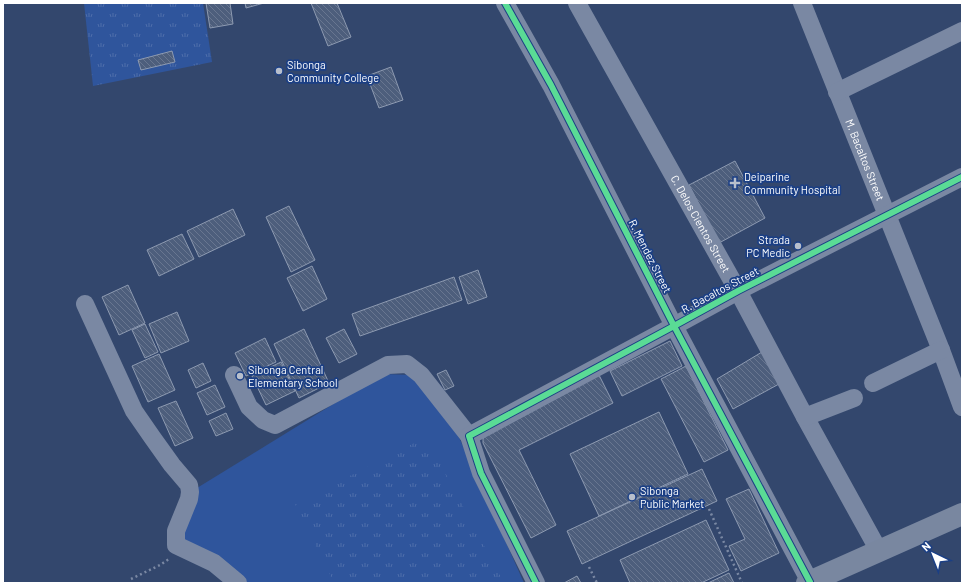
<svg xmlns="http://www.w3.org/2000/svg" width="965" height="586" font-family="Barlow,sans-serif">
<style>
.grass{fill:#2f559c}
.park{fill:url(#park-tufts)}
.building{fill:url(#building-back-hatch);stroke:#8d9ab1}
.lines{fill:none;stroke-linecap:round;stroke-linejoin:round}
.path{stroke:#7a88a3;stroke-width:2.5;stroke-dasharray:2 3;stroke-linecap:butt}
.minor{stroke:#7a88a3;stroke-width:18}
.major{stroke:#7987a0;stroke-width:22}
.cycleway-casing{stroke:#1b3f85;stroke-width:8}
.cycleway{stroke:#5adb95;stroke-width:6}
.poi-dot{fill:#b8bfcc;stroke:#1b3f85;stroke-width:1.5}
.labels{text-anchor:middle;stroke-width:3.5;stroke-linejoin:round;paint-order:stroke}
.poi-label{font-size:11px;fill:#fff;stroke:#1b3f85;text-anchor:start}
.street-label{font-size:11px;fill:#fff;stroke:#1b3f85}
</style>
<defs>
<pattern id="park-tufts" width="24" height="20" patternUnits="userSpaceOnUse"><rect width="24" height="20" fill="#2f559c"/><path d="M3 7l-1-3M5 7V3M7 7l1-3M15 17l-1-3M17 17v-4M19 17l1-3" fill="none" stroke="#4e6eab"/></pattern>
<pattern id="building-back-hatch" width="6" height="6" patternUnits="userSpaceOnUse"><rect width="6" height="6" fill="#4d5e7c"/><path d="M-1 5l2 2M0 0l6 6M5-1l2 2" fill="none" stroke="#687690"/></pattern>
</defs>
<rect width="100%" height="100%" fill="#33476d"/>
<!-- grass -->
<polygon class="grass" points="382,374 413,375 458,435 524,583 242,583 182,541 197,488"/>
<!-- park -->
<g class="park">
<polygon points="84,3 203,3 212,62 93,86"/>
<polygon points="426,437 504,583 334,583 295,504"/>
</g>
<!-- building -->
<g class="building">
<polygon points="206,3 230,3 233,24 210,28"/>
<polygon points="245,3 264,3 246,8"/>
<polygon points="311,3 337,3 351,37 328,46"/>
<polygon points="172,51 175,62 141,70 138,60"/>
<polygon points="391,67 403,100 379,108 367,76"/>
<polygon points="735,161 765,218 719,243 689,185"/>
<polygon points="289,206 315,260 291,272 266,217"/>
<polygon points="233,209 245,235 199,257 187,231"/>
<polygon points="182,234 194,259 159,276 147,250"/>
<polygon points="312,266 327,299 303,311 287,278"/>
<polygon points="478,270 487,297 468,304 459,277"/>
<polygon points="454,277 462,300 360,336 352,314"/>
<polygon points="128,285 145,323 119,335 102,297"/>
<polygon points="177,312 189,341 161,353 149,324"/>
<polygon points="145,324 158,352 145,358 132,330"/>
<polygon points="304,329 329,383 299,398 274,344"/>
<polygon points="344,329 357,354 339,363 326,338"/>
<polygon points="265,338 276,362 246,376 235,353"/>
<polygon points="670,341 682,366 622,396 610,371"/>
<polygon points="762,352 779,384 733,409 717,379"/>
<polygon points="159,354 175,390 148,402 132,366"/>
<polygon points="281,362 295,391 266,405 252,376"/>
<polygon points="203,363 211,381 196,388 188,370"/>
<polygon points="686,366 728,450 704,462 661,379"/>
<polygon points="446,370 454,386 445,390 437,374"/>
<polygon points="599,375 613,403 519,450 556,525 531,538 487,451 483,443 483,439 485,435"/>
<polygon points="215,385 225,407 207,415 197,393"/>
<polygon points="176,401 193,438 175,446 158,408"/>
<polygon points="659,412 688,474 599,516 570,454"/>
<polygon points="226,413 233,429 216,436 209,421"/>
<polygon points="702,469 717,501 582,564 567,531"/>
<polygon points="749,489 779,553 741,571 729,546 745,539 726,499"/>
<polygon points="706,520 729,570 701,583 630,583 620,560"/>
<polygon points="729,573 734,583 708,583"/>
<polygon points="577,576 581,583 564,583"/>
</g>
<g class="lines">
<!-- path -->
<g class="path">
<polyline points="709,509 742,583"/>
<polyline points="589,567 597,583"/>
<polyline points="131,579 160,565 169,559"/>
</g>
<!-- minor -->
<g class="minor">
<polyline points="505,3 551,85 674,326 810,582"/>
<path id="s1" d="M577 3 738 291 805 417 879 551"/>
<path id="s2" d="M802 3 941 350 962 407"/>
<polyline points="837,92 962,31"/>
<polyline points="85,304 134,411 152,437 172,465 189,485 190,492 189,499 176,531 176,545 214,563 238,583"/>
<polyline points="234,375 249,407 263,420 275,425 388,365 407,364 421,375 469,436 481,473 536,583"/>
<polyline points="873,383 941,350"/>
<polyline points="805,417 854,398"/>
<polyline points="469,436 674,326 738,291 962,177"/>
</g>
<!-- major -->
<polyline class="major" points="807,583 962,514"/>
<defs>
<g id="cycleway">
<polyline points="505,3 551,85 674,326 810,582"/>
<polyline points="536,583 481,473 469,436 674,326 738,291 962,177"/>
</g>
</defs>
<!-- cycleway casing -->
<use href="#cycleway" class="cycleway-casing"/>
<!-- cycleway -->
<use href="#cycleway" class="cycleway"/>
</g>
<!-- markers -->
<g class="poi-dot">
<circle cx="279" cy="71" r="4"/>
<path d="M733 177h4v4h4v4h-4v4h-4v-4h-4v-4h4z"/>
<circle cx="798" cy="246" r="4"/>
<circle cx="240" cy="376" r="4"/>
<circle cx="632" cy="497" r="4"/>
</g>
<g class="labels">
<!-- poi labels -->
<g class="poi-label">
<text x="287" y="69">Sibonga<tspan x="287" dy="13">Community College</tspan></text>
<text x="744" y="181">Deiparine<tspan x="744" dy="13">Community Hospital</tspan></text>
<text x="790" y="244" text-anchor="end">Strada<tspan x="790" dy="13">PC Medic</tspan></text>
<text x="248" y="374">Sibonga Central<tspan x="248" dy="13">Elementary School</tspan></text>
<text x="640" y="495">Sibonga<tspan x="640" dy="13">Public Market</tspan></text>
</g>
<!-- street labels -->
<g class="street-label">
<text dy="4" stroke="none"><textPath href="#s2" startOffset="169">M. Bacaltos Street</textPath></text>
<text dy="4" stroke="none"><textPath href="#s1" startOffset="253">C. Delos Cientos Street</textPath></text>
<text transform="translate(650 256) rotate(63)" y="4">R. Mendez Street</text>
<text transform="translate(720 290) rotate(-28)" y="4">R. Bacaltos Street</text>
</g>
</g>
<!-- border -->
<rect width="965" height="586" fill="none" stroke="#ffffff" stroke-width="8"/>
<!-- north arrow -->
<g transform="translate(933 554) rotate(317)" stroke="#1b3f85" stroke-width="3" paint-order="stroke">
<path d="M0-3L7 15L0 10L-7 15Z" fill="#ffffff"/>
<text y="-6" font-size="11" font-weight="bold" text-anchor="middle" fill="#ffffff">N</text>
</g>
</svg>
